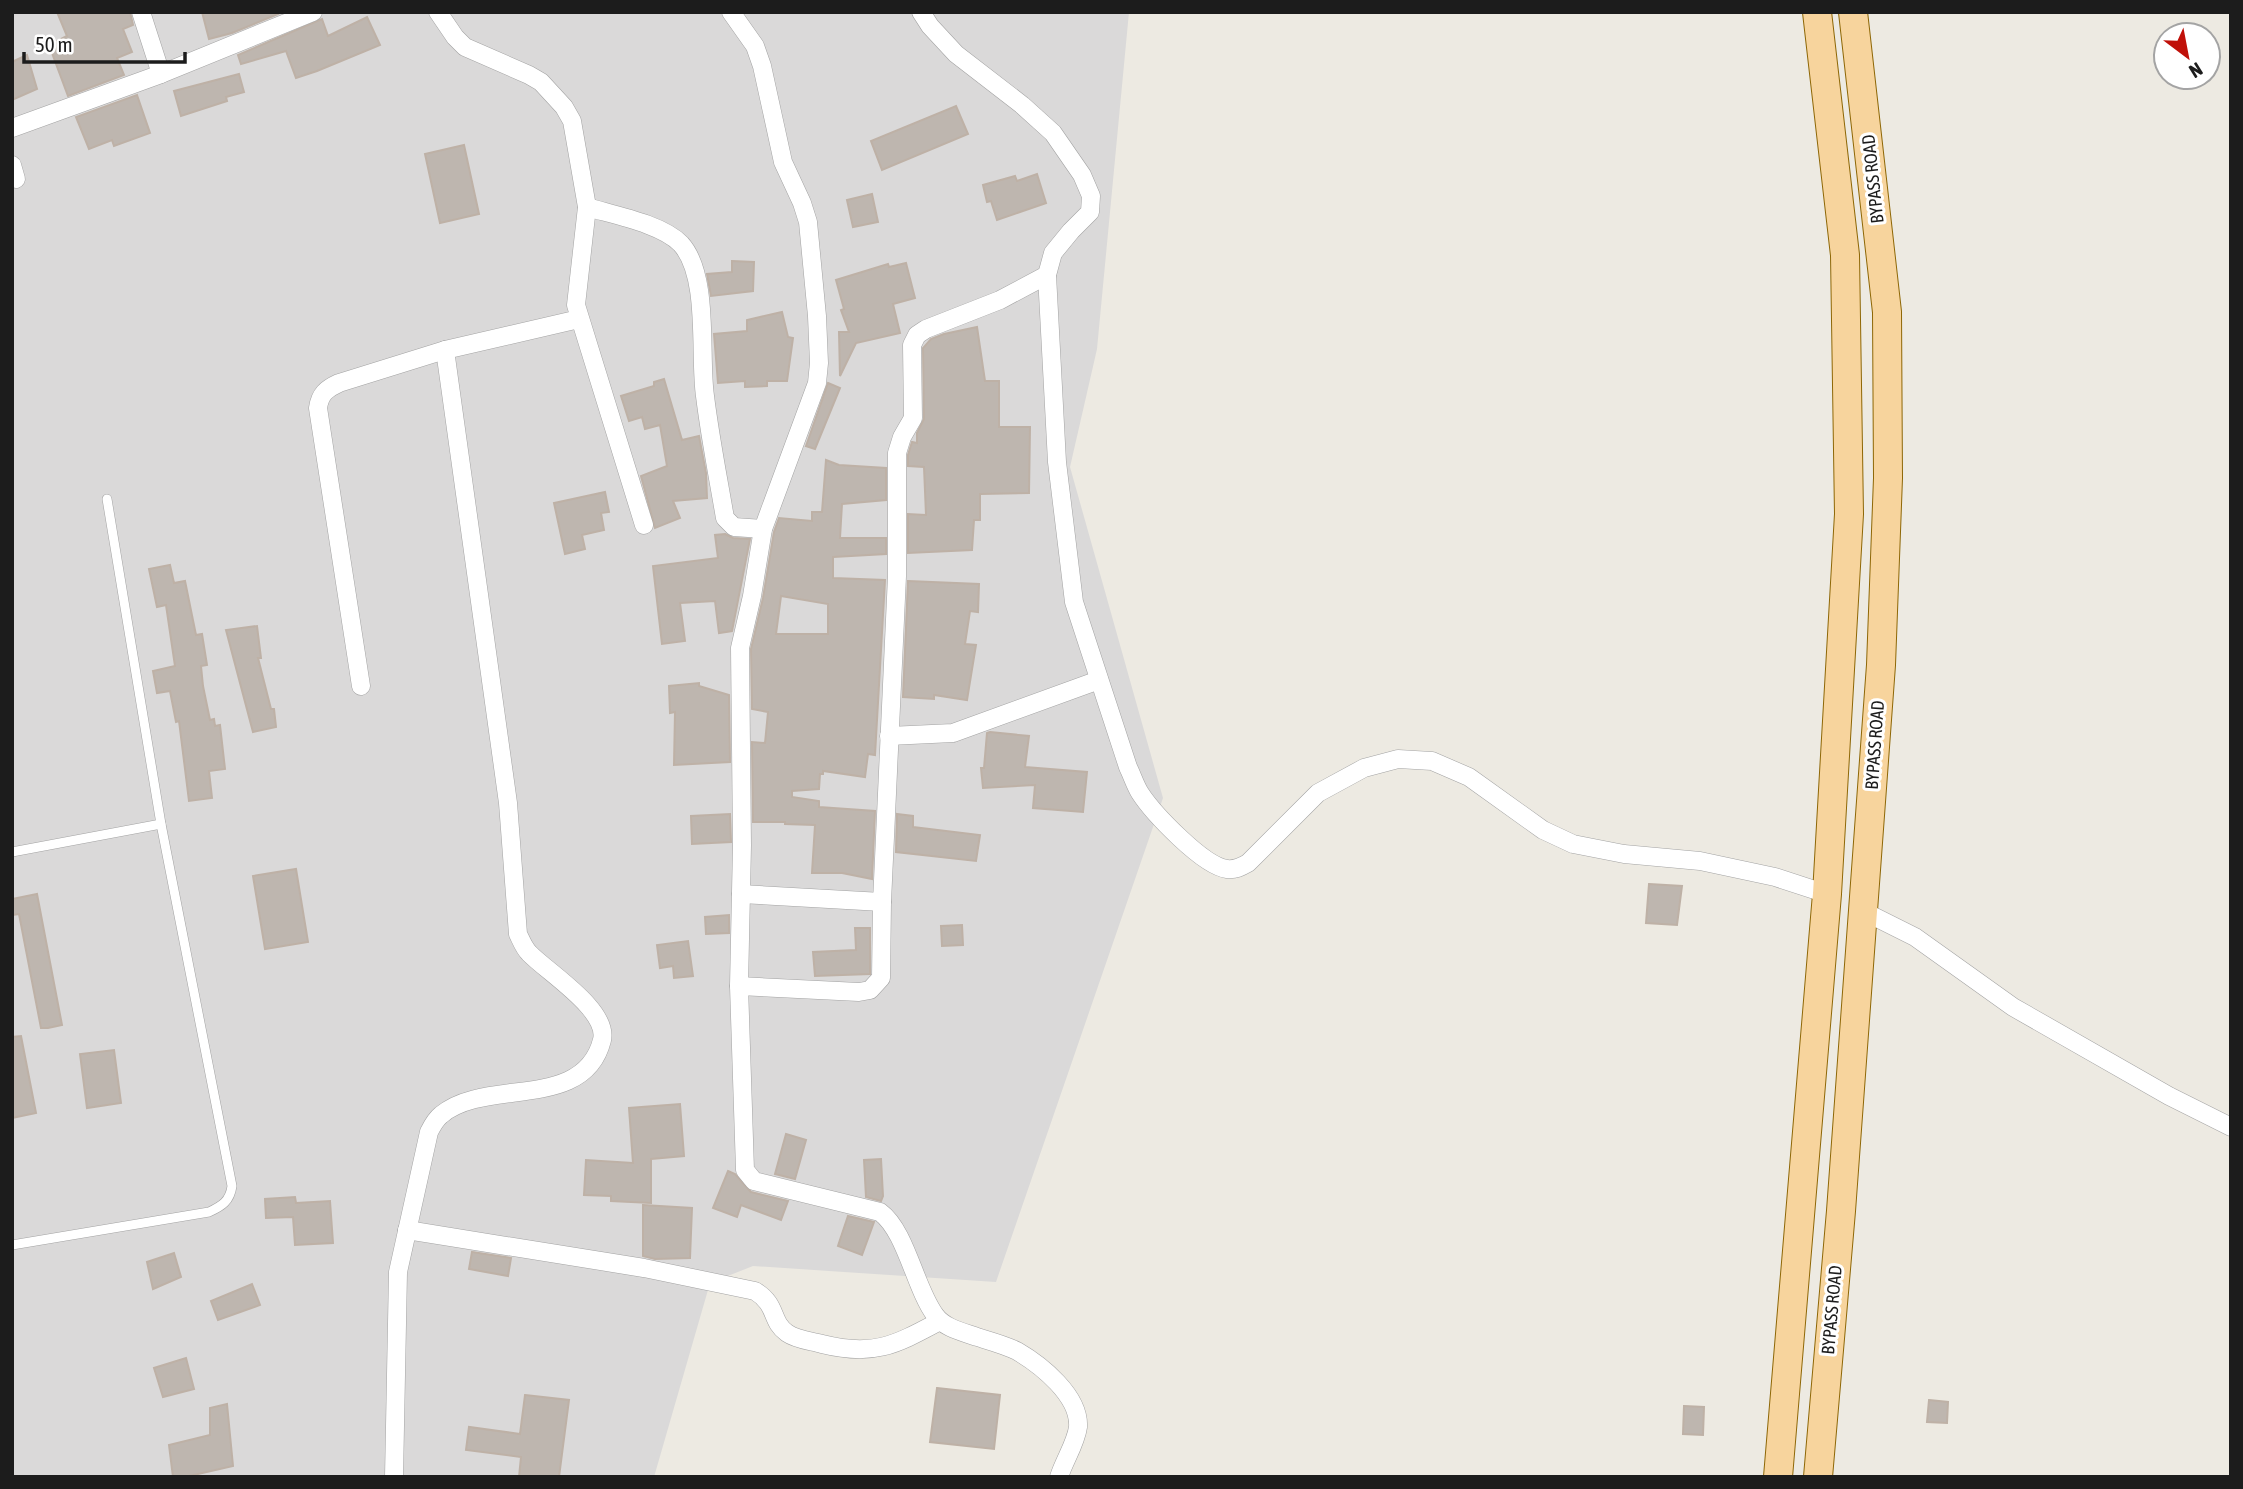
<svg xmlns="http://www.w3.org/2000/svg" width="2243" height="1489" font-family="'Asap Condensed',sans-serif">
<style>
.residential{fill:#dad9d9}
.building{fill:#beb6af;stroke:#beb1a6;stroke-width:2;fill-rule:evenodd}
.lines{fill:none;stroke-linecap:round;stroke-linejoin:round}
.service-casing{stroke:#a3a3a3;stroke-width:10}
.minor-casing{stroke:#a3a3a3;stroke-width:19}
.primary-casing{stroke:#8e6706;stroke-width:30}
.service{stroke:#fff;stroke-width:9}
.minor{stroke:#fff;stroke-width:18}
.primary{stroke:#f7d49d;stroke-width:28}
.labels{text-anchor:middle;stroke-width:6;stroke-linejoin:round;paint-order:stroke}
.street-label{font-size:18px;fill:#1c1c1c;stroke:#fff}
</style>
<rect width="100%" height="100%" fill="#edeae2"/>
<!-- residential -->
<polygon class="residential" points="12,12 1129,12 1097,349 1070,467 1163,798 996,1282 753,1266 710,1283 654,1477 12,1477"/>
<!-- building -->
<g class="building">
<polygon points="57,12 130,12 133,25 123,29 132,52 117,58 124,75 68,96 49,45 67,36"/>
<polygon points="202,12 277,12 278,14 232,33 209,39"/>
<polygon points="367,17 380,45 317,71 296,78 286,51 241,64 238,55 322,19 328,36"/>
<polygon points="27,55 37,89 12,100 12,62"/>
<polygon points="239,74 244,92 226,97 227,101 181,116 174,91"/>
<polygon points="137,95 150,133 114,146 112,140 89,149 76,117"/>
<polygon points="956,106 968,134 882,170 871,141"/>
<polygon points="464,145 479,214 440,223 425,154"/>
<polygon points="1037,174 1046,203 997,220 991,201 987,202 983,185 1015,176 1017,181"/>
<polygon points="872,194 878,222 853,227 847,200"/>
<polygon points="732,261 754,262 753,291 711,296 707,274 732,272"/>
<polygon points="906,263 915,298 893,304 900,333 856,343 840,376 839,332 849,332 841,310 844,309 836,280 888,264 889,267"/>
<polygon points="782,312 788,337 793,338 787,381 767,381 767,386 745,387 745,381 718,383 714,334 747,331 747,320"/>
<polygon points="977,327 985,381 999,381 999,427 1030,427 1029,493 980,494 980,520 974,520 972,550 908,553 908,514 926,515 924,467 908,466 908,455 912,442 917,443 917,433 924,419 923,348 931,339 944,334"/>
<polygon points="664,379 682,440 699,436 706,473 707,498 673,501 680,518 655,528 641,476 667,466 660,425 645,429 642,417 629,421 621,396 654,386 654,382"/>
<polygon points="828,383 840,388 815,449 806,446"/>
<path d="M826 460 839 465 886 468V500L842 504 840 538H886V554L833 557V578L885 580 875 755 868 754 865 777 823 771V774H820L819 789 792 791V797L819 801V807L875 811 872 879 842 873H812L815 825 785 824V822H753L752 742 765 743 768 712 752 709 751 649 763 598 774 532 779 518 812 521V512H822ZM781 596 828 604V634H776Z"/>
<polygon points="605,492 609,512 601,513 604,530 582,535 585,549 565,554 554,503"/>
<polygon points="725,534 733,538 750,539 732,631 719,633 715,601 680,603 685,641 662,644 653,566 718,558 715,535"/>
<polygon points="170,565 174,583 185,581 196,635 202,634 207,665 201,666 203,686 210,720 214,719 215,726 220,725 225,769 209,771 212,798 189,801 179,721 176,722 170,691 157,693 153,671 175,666 166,605 157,607 149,569"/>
<polygon points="908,581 979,584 978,612 970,611 965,644 976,645 967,700 934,695 934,699 903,697"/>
<polygon points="257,626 261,658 258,658 271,709 274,709 276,727 253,732 226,630"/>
<polygon points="699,683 699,686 729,695 730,762 674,765 675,712 670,713 669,686"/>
<polygon points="990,732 1029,736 1025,767 1087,772 1083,812 1033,808 1035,785 983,788 981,768 984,768 987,733"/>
<polygon points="730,814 731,842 692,844 691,816"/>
<polygon points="897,814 913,816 913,827 980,835 976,861 896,852"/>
<polygon points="296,869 308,942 265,949 253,876"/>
<polygon points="1649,884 1682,886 1677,925 1646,923"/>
<polygon points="37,894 62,1025 48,1028 41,1028 19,914 12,915 12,899"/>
<polygon points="729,915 729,933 706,934 705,917"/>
<polygon points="962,925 963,945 942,946 941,926"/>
<polygon points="855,928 870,928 870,974 815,976 813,952 856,950"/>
<polygon points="688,941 693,976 674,978 673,966 660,968 657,945"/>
<polygon points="21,1036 36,1113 12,1118 12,1037"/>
<polygon points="114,1050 121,1103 87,1108 80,1054"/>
<polygon points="680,1104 684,1156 651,1159 651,1203 611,1201 611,1196 584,1195 586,1160 633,1163 629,1108"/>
<polygon points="786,1134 806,1140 795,1179 775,1174"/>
<polygon points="881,1159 883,1196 881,1201 866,1197 864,1160"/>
<polygon points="728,1171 735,1174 751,1192 788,1201 781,1220 741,1205 737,1217 713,1208"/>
<polygon points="295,1197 296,1203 330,1201 333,1243 295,1245 293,1217 266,1218 265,1199"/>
<polygon points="643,1205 692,1208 690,1258 655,1259 643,1256"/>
<polygon points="848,1216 874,1222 862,1255 838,1246"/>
<polygon points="472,1252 511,1258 508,1276 469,1269"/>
<polygon points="174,1253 181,1277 153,1289 147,1262"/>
<polygon points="252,1284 260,1305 218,1320 211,1301"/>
<polygon points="186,1358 194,1389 163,1397 154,1368"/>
<polygon points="937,1388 1000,1395 994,1449 930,1442"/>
<polygon points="525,1395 569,1400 559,1477 519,1477 521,1457 466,1450 469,1427 520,1434"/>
<polygon points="1929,1400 1948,1402 1947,1423 1927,1422"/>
<polygon points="227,1404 233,1466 185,1477 173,1477 169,1445 210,1435 210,1408"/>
<polygon points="1684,1406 1704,1407 1703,1435 1683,1434"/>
</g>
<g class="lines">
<defs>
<g id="service">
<polyline points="12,852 161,824"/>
<path d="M12 1245 209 1212C222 1206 230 1201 232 1186L161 824 107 499"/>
</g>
<g id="minor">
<polyline points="141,12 161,74"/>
<polyline points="438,12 455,37 465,47 529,75 541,82 564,107 572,121 587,207 576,305 644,525"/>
<path d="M731 12 755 46 762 66 783 162 802 203 808 222 817 316 819 363 817 383 763 529 752 596 740 648 742 845 739 986 745 1170 754 1181 880 1212C906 1231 915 1288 935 1315 944 1328 963 1332 977 1337 990 1341 1005 1345 1017 1351 1041 1365 1080 1396 1078 1427 1076 1443 1064 1461 1059 1477"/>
<path d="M921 12 930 26 956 54 1022 105 1053 133 1082 175 1091 196 1090 212 1071 231 1053 253 1047 275 1057 462 1074 602 1128 767C1132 775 1135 785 1140 793 1153 813 1203 866 1227 869 1235 870 1241 867 1248 863L1318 793 1364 768 1398 759 1432 761 1469 777 1543 830 1573 844 1624 854 1700 861 1775 877 1827 894"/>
<polyline points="12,128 161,74 313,12"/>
<polyline points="12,165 16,179"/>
<path d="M587 207C614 215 662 224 681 244 710 276 699 356 705 396 710 437 718 477 725 518L734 527 763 529"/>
<path d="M361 686 318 408C320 394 326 389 339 383L445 350 579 319"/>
<polyline points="889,736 953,733 1099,680"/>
<polyline points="741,894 882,902"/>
<polyline points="1863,911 1915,937 2013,1007 2169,1096 2231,1127"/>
<polyline points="739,986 859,992 870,990 881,978 882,902 897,576 897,453 902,437 913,418 912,345 917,335 926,329 1000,300 1047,275"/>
<path d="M407 1230 644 1268 755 1291C778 1305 770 1321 787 1333 797 1340 811 1341 822 1344 874 1357 895 1345 940 1321"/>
<path d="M394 1477 398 1272 429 1132C432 1126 436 1119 441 1115 486 1077 584 1112 602 1040 609 1010 547 972 529 953 524 948 521 940 518 934L508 803 445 350"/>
</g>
<g id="primary">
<polyline points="1778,1477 1827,894 1849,514 1845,255 1817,12"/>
<polyline points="1818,1477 1841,1211 1881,665 1888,478 1887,312 1853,12"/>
</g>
</defs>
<!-- service casing -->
<use href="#service" class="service-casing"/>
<!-- minor casing -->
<use href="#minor" class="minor-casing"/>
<!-- primary casing -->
<use href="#primary" class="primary-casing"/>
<!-- service -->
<use href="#service" class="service"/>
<!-- minor -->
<use href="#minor" class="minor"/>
<!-- primary -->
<use href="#primary" class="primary"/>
</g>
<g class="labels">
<!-- street labels -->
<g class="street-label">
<text transform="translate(1873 179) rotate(-96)" y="6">BYPASS ROAD</text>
<text transform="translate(1875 745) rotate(-86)" y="6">BYPASS ROAD</text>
<text transform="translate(1832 1310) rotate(-85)" y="6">BYPASS ROAD</text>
</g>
</g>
<!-- border -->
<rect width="2243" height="1489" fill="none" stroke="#1c1c1c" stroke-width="28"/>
<!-- north arrow -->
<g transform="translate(2187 56) rotate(148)"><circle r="33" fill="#ffffff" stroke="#a4a4a4" stroke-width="2"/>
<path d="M0-5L12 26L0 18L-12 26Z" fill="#c01009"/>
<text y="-10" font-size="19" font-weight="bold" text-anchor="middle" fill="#1c1c1c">N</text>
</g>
<!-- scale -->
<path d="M24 52v10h161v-10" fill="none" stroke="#1c1c1c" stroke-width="3.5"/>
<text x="35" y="52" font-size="21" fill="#1c1c1c" stroke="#ffffff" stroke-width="5" paint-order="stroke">50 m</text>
</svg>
